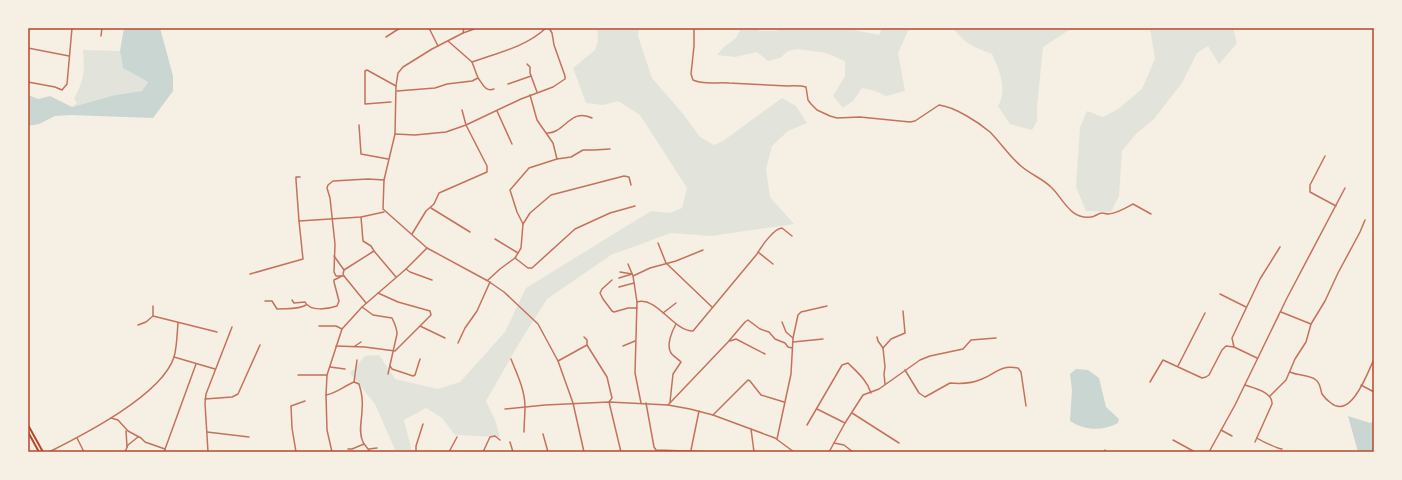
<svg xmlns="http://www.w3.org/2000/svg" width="1402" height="480" font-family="Quicksand,sans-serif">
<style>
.green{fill:#e2e4dc}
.water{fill:#c9d6d2}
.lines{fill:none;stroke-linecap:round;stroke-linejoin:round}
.minor{stroke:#c5725c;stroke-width:1.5}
.secondary{stroke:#b5482f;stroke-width:2}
.neatline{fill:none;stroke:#b5482f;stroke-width:1.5}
</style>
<rect width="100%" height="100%" fill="#f6efe4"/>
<!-- green -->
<g class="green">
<polygon points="597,28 639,28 638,36 652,78 684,115 700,137 714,145 723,141 782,98 796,106 807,123 788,131 772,146 766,169 770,197 794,224 711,236 671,233 611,255 547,299 518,345 486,401 495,420 500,437 455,435 442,418 426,408 404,420 412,452 396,452 375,404 350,373 365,356 379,355 395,379 438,389 460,382 505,332 526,288 651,211 670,213 682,208 687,188 640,115 618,101 603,105 586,103 573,68 595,50 598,41"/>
<polygon points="741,28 757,28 759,31 776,31 780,28 844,28 879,35 882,28 912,28 908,31 898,53 905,91 886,96 875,91 862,88 853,101 843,108 833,96 845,76 845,61 826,53 798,49 788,51 780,58 768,61 757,52 735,57 717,55 724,47 736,38"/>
<path d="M953 28H1079L1069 30 1043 47 1037 107V121L1032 130 1010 124 998 106C1008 89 999 70 992 54 974 47 965 44 953 28Z"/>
<polygon points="1150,28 1233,28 1237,43 1219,64 1208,46 1197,53 1182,83 1154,119 1136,134 1122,151 1119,196 1111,212 1086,211 1076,187 1080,127 1087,111 1103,117 1118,109 1142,89 1155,59"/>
<path d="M83 50 120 51 123 68 148 82 142 91 115 95 72 107 77 103 74 99C84 80 85 72 83 50Z"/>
</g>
<!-- water -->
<g class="water">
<polygon points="124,28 160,28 173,76 173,91 153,118 70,115 55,116 39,124 28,126 28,95 38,99 50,96 72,107 115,95 142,91 148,82 123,68 120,51"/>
<path d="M1076 369 1088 370 1099 378 1106 407 1119 419 1118 423C1103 431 1085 431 1070 421L1072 390 1070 374Z"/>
<polygon points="1348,416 1370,423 1374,421 1374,452 1358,452"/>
</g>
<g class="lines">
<!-- minor -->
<g class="minor">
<polyline points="429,28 438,46"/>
<polyline points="477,28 463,33 432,49 403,67 398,73 396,86 395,134 384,180 383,209 427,248 488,281 504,292 538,324 558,361 573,403 584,452"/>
<path d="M694 28V46L691 74 693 80C703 85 717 82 729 83 749 84 768 85 788 86 794 86 799 85 806 87L808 100 811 104 817 110 830 116 837 118 860 117 910 122 915 121 939 105C955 107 978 122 990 132 1001 143 1009 156 1021 166 1030 174 1043 179 1051 187 1063 198 1070 220 1091 217 1095 217 1098 213 1102 213 1104 213 1106 214 1108 214 1116 214 1126 208 1133 204L1151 214"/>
<polyline points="28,31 29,28"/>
<polyline points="463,33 464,28"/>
<polyline points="101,36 102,28"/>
<polyline points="386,37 400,28"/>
<polyline points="28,48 69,56"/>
<path d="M472 62C497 53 526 47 546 28"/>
<polyline points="527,64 530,67 530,73 537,92"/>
<path d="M478 78C483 84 485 92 494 89"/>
<polyline points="28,82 55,87 62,90 67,84 72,28"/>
<polyline points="508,84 531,76"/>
<polyline points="397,91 435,88 447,84 472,81 478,78 472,62 448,41"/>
<polyline points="530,95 537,120 553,143 557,159"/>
<polyline points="391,102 365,104 365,71 367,70 396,86"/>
<polyline points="497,111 512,144"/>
<polyline points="359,125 361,154 388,159"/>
<path d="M547 133C564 134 571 107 592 118"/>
<polyline points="395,134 415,135 446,132 466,125 521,99 553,87 565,79 565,76 554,45 552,33 549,28"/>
<polyline points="1325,156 1310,185 1310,192 1336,206"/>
<polyline points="431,208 470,232"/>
<polyline points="361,217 363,241 371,246 374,251 396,277"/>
<polyline points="299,221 361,217 384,212"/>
<polyline points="523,224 530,213 551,195 624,176 629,177 631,185"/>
<polyline points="412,234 426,211 434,204 439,193 487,172 487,166 466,125 462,110"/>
<polyline points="495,239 518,253"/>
<polyline points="658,243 666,263 712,307"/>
<polyline points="758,252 773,264"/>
<polyline points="334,256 344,270 343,274 344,276 366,303"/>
<polyline points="515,258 528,268 532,268 575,229 610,213 635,206"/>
<polyline points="628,264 633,276 637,302 635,373 641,403"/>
<polyline points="406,269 410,272 432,280"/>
<polyline points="344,270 374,251"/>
<polyline points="620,272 632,274"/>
<polyline points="250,274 303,259 299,221 296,180 296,177 300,177"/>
<polyline points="344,276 336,276 334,272 335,244 330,198 327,188 328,185 333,181 368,179 384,180"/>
<polyline points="633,276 650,268 676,261 703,250"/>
<polyline points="619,278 632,274"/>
<polyline points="488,280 500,269 515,258 521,248 523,224 517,212 510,190 529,168 532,167 557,159 571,157 583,150 594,150 610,149"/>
<polyline points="612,280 602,289 600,293 603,299 612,311 614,312 628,308 637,308"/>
<polyline points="619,287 634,283"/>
<polyline points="1220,294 1246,307"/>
<path d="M292 300 294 303 305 302C310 312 328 309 337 306L339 301 334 282V280L342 276"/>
<path d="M265 301H272L277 309C287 308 298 310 306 305"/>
<path d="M637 302C657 296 673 331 693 331L757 254C761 247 774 228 782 228L792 236"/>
<path d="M362 307 373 315 392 318C395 324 397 328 397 334L388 374"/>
<polyline points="1281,312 1311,324"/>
<polyline points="663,313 676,303"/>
<polyline points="153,316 217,332"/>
<polyline points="782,322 786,332 793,338"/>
<polyline points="138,325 146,322 153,316 153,306"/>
<polyline points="319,326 336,326 342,329"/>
<polyline points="420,326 445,338"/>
<polyline points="584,337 587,340 587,345 607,377 612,398 609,402"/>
<polyline points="877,337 878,341 883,348"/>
<polyline points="730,341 736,339 765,354"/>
<polyline points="793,342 823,339"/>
<polyline points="458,343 465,328 477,311 490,282"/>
<polyline points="336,346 365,347 395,351 431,315 430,311 398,302 378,293"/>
<polyline points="355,346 361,342"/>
<polyline points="623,346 635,341"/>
<polyline points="1234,347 1232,338 1260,279 1280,247"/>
<polyline points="174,357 215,369"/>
<path d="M511 359C517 374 525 390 525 407 525 415 524 424 524 432"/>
<polyline points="558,361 587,345"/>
<polyline points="390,366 392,369 413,376 415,375 420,359"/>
<polyline points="1178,366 1205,313"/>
<polyline points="330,367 345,369"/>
<path d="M905 370 919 393 925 397 950 383C960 384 973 383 982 379 998 373 998 365 1018 368L1021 372 1026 406"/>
<path d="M1290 372C1298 376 1309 374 1316 380 1321 384 1320 389 1322 394 1324 397 1328 401 1331 403 1351 420 1368 372 1374 359"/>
<polyline points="298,375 327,375"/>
<path d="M354 382 359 384C362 393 363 401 362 410 362 420 358 432 363 442 364 445 368 448 370 452"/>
<polyline points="354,382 357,360"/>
<polyline points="1150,382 1163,360 1202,378 1206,377 1209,375 1222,350 1226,346 1234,347 1257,358"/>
<polyline points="885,384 884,374 885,367 883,348 891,339 905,333 903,311"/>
<path d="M1245 385C1254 388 1273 392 1272 404L1255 442"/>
<polyline points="1361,385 1374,392"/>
<path d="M326 395C337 393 344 386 354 382"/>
<polyline points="1270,396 1286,380 1295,359 1306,342 1311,324 1325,301 1338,273 1360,232 1365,220"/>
<polyline points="205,399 232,397 238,394 260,345"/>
<polyline points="609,402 621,452"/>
<path d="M670 402 673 374 681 362C678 359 673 356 671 353 666 345 672 331 676 324"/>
<polyline points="646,403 654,447 656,450 714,452"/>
<polyline points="668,405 728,342 745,322 748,320 760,329 769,332 775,339 785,343 788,347 792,348"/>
<polyline points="505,409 545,405 609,402 668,405 690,409 713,415 775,438 794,452"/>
<polyline points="817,409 845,423"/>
<polyline points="852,413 899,443"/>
<polyline points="713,415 748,380 750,381 761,395 784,402"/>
<polyline points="111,418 118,420 128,431 141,438 145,442 165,449"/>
<path d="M807 425 842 365 848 363C857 372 867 380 871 393"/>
<polyline points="751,429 754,452"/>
<polyline points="1221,430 1232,436"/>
<polyline points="126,431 127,447"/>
<polyline points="207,432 249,437"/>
<polyline points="543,434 548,452"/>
<polyline points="77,438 84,452"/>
<path d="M1257 438C1261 441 1279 449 1282 449"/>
<polyline points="777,439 791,374 793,338 798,315 801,312 827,306"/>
<polyline points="1173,440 1195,452"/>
<polyline points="510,442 513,452"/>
<polyline points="834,443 844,445 853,452"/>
<polyline points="348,449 352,449 364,444"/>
<polyline points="369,449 377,448"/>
<polyline points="691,450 699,411"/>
<polyline points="1105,450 1105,452"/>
<path d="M49 452C83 435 162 395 174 357 177 347 177 334 178 323"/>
<polyline points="125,452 128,445 138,437"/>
<polyline points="164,452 196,364"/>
<polyline points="208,452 205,403 206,394 232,327"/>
<polyline points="296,452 292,428 291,406 305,401"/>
<polyline points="332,452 327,430 326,395 327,375 342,329 362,307 406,269 427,248"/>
<polyline points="416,452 416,446 423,424"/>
<polyline points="449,452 457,437"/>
<polyline points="483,452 490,437 495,436 500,440"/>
<polyline points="829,452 845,423 863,395 879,389 920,360 930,356 963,349 971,340 996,338"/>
<polyline points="1209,452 1235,405 1287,298 1345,188"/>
</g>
<!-- secondary -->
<g class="secondary">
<polyline points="28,425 43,452"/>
<polyline points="28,432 39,452"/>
</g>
</g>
<!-- border -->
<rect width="1402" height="480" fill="none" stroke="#f6efe4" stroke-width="58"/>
<rect x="29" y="29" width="1344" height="422" class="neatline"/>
</svg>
